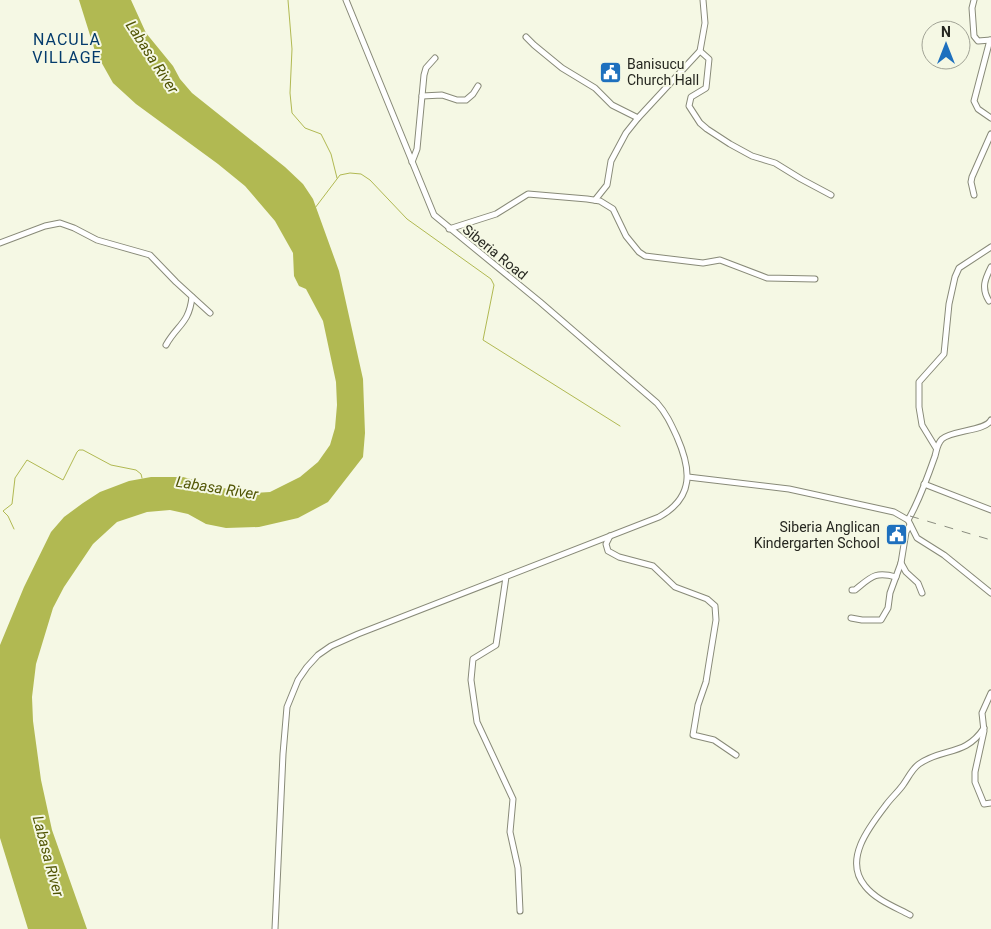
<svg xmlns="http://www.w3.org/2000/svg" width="991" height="929" font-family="Roboto,sans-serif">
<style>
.water{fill:#b1b952}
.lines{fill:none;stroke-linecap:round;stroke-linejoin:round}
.stream{stroke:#b1b952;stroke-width:1}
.minor-casing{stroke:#888a78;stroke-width:7}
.minor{stroke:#fff;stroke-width:5}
.rail{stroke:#8b8d80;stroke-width:1;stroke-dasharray:9 9;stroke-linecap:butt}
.labels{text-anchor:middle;stroke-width:4;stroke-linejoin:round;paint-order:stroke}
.poi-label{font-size:14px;fill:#262720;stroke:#f5f8e4;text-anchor:start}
.street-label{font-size:14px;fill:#262720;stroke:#f5f8e4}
.water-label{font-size:15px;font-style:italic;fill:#515504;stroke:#f5f8e4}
.quarter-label{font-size:16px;letter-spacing:1px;fill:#043b6c;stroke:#f5f8e4}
</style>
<rect width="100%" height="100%" fill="#f5f8e4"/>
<!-- water -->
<polygon class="water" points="79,0 131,0 146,33 173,66 180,79 192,93 285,167 303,184 313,199 339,271 363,379 365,433 363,457 328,502 298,518 259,527 226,528 206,524 188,514 170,510 147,512 117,522 93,544 64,587 53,608 36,664 32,697 33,721 41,780 52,830 87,929 28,929 0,838 0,645 24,587 51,532 64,517 83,503 100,492 129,481 151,477 183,477 231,490 253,493 270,492 300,477 318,462 330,445 335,428 337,405 336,382 323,321 306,289 299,286 294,276 293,253 275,221 245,186 218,164 136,104 113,83 95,51"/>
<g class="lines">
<!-- stream -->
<g class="stream">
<polyline points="288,0 292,49 290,93 292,113 305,128 321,134 331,154 337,178"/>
<polyline points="315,208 340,175 350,173 361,174 370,180 407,219 491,279 494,285 483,340 620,426"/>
<polyline points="14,529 8,516 3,511 12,504 15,478 27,460 63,480 77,452 79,450 83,450 111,465 136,470 141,474 142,478"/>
</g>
<defs>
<g id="minor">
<polyline points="974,0 972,8 974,36 978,41 991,40"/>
<polyline points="526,37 534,45 562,68 595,88 612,105 638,118"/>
<polyline points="990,40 974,101 978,109 991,118"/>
<polyline points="700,51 709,59 706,88 691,97 689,106 700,123 707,129 730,144 752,156 775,163 801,179 831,195"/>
<polyline points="422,96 442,95 457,100 466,100 473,94 478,86"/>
<polyline points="412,162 417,149 424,75 426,68 435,58"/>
<polyline points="974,195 971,182 972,177 991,134"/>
<polyline points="595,200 607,185 611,161 626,133 638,118 700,51 705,23 703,0"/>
<polyline points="449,229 496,214 528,194 587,199 600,201 613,209 626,236 639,252 645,256 703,263 720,260 767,278 815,279"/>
<polyline points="0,243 45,226 60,223 74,228 97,240 150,255 176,282 210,313"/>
<path d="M989 301C981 288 985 279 991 267"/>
<path d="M166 345C177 325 189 324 192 297"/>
<polyline points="936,448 922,425 919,407 919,382 944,354 949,304 955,277 959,268 991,247"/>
<polyline points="688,477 789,489 894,512 908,520 917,538 944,555 991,593"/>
<polyline points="924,484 991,510"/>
<path d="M908 520C918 503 928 476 935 456 937 449 937 444 942 439 952 430 986 431 991 420"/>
<polyline points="610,536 606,544 608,551 619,557 653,566 675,587 707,599 715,606 716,620 709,663 706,682 698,705 693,735 714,740 736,755"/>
<polyline points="901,563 906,572 918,583 922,593"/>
<polyline points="506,577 496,645 473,659 471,680 477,722 513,799 510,832 518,868 520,911"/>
<path d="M852 590H855C871 577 875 571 896 577"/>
<polyline points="851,618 862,620 881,620 888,608 890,593 901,563 906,532 910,525"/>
<polyline points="991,693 982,713 984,731 975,772 975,782 984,804 991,803"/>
<path d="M910 915C895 907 876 900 865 886 843 860 869 827 886 805 891 798 898 792 903 785 908 778 912 769 919 764 943 747 965 757 984 728"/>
<path d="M275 929 283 754 287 707 298 680 307 667 318 655 331 646 358 634 659 517C695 497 691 469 677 437 671 424 666 413 657 403L540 302 434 215 346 0"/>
</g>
</defs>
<!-- minor casing -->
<use href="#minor" class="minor-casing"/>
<!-- minor -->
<use href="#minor" class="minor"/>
<!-- rail -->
<polyline class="rail" points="910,516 991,540"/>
</g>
<!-- icons -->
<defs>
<symbol id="civic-square" viewBox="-11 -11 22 22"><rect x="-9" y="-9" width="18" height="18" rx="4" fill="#1e70be" stroke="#f5f8e4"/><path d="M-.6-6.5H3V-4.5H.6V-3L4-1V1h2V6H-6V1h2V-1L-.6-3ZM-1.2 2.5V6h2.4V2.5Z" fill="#fff"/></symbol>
</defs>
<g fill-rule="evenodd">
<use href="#civic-square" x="598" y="60" width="25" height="25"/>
<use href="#civic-square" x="884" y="522" width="25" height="25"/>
</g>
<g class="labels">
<!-- poi labels -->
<g class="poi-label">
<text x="627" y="69">Banisucu<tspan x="627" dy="16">Church Hall</tspan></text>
<text x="880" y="532" text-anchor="end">Siberia Anglican<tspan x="880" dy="16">Kindergarten School</tspan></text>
</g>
<!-- street labels -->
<g class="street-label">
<text transform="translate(495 252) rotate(39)" y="5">Siberia Road</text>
</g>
<!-- water labels -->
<g class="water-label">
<text transform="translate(152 57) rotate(57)" y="5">Labasa River</text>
<text transform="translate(217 488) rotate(9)" y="5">Labasa River</text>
<text transform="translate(48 856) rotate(75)" y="5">Labasa River</text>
</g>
<!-- quarter labels -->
<g class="quarter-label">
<text x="67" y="45">NACULA<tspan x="67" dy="18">VILLAGE</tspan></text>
</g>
</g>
<!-- north arrow -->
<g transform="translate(946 45)"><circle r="24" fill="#f5f8e4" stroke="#a2a496"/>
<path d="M0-4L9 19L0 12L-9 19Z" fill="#1e70be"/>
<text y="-8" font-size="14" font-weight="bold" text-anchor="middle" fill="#262720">N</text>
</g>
</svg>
